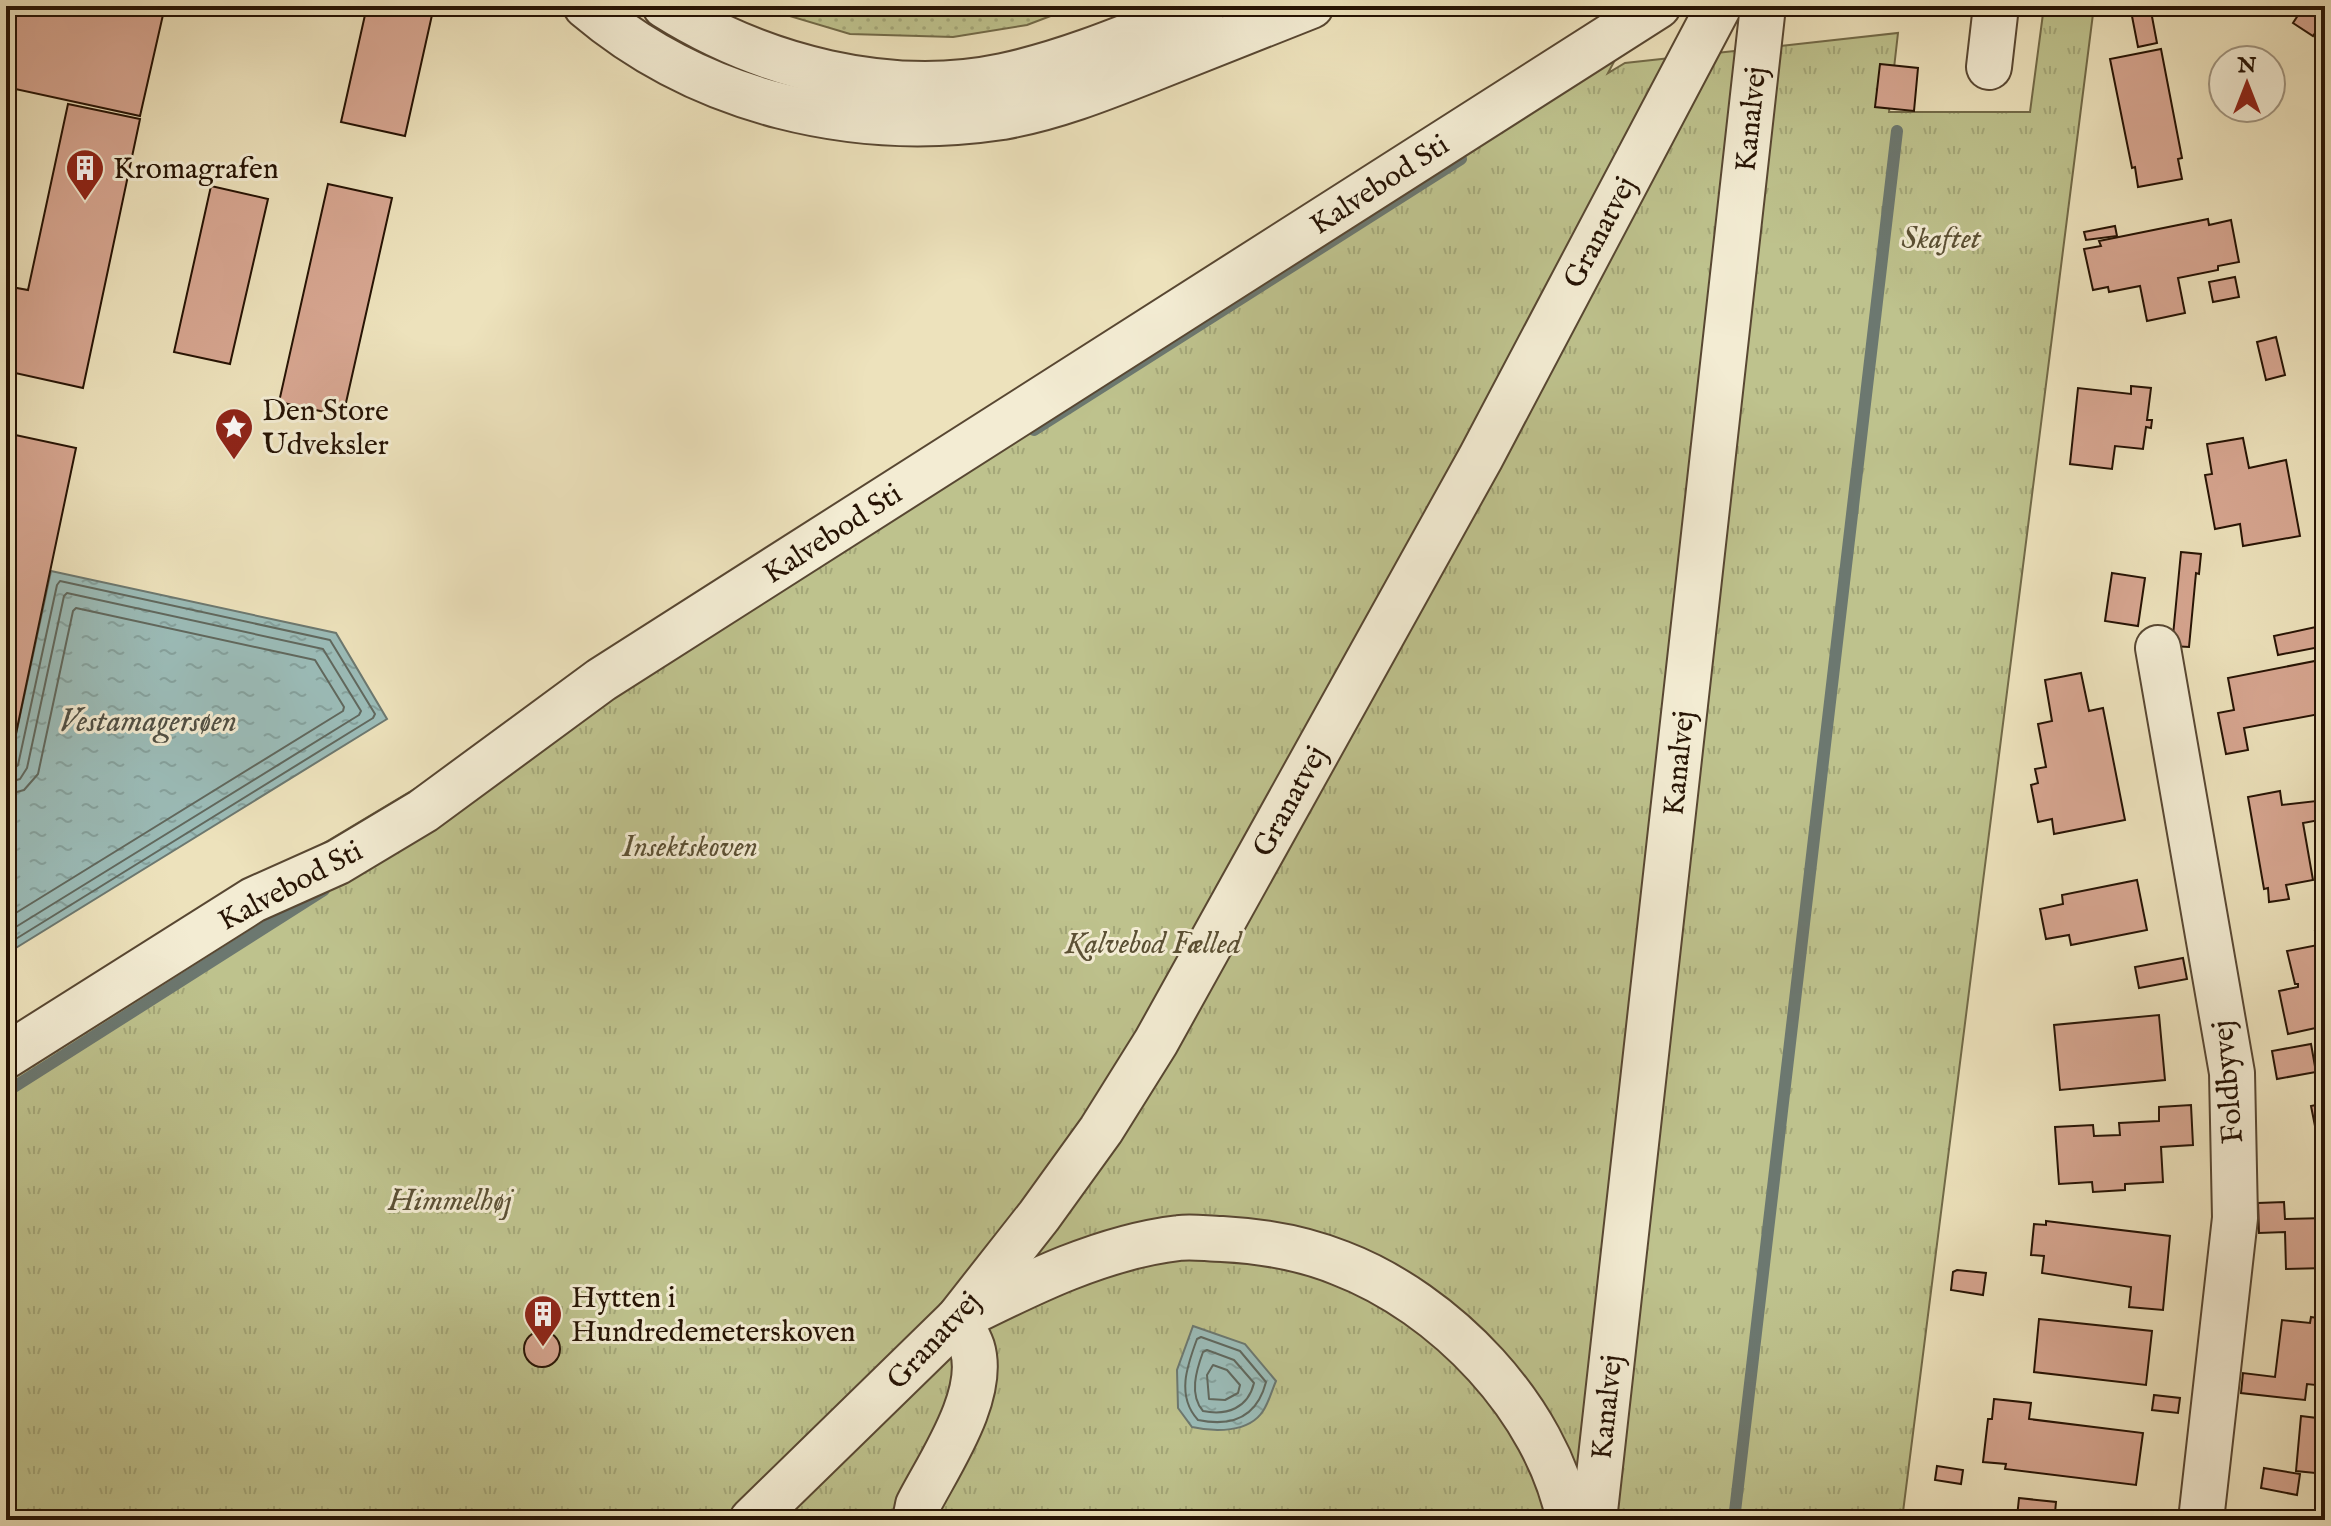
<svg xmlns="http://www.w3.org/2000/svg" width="2331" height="1526" font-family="'IM FELL English',serif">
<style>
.grass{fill:url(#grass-dots);stroke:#726a48;stroke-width:2}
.park{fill:url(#park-tufts);stroke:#726a48;stroke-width:2}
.water{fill:url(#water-ripples);stroke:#6c7870;stroke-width:2}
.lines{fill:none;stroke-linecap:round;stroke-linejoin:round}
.shore{stroke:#60685e;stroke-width:2}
.stream{stroke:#6c7870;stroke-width:12}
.building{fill:#d7a691;stroke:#261304;stroke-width:2}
.minor-casing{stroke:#584732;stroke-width:48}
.minor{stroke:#f3ecd3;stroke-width:44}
.labels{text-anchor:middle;stroke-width:6;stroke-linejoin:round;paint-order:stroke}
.street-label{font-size:30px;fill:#261304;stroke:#f3ecd3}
.poi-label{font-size:30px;fill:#261304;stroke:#f3ecd3;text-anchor:start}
.park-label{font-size:30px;font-style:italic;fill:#5b5034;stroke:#f3ecd3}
.water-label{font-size:32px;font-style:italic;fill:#4f4e43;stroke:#f3ecd3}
</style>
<defs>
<pattern id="grass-dots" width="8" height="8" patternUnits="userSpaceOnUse" patternTransform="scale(2)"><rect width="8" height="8" fill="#bec28d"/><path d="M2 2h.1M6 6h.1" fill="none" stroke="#a3a678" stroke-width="1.8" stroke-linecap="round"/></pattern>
<pattern id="park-tufts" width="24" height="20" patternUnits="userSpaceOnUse" patternTransform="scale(2)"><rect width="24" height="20" fill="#bec28d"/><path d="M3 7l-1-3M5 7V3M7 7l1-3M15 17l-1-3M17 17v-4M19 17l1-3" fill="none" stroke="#a3a678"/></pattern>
<pattern id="water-ripples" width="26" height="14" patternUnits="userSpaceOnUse" patternTransform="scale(2)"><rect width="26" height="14" fill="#9bbcb8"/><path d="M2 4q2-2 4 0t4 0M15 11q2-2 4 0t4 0" fill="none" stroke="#85a19d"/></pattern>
</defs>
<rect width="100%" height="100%" fill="#ede2bc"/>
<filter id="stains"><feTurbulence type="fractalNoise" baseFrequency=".0025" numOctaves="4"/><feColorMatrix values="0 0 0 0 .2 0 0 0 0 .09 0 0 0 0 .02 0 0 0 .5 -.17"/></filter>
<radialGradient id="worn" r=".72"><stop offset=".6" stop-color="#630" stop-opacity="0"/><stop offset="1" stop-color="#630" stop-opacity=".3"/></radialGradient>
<!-- grass -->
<polygon class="grass" points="756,6 1077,6 1027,25 953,37 850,34"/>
<!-- park -->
<polygon class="park" points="2044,6 2094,6 1902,1520 6,1520 6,1034 1405,195 1617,56 1608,73 1625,63 1898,33 1889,112 2030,112"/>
<!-- water -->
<g class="water">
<polygon points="51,571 336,633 387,719 6,954 6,781"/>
<path d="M1193 1326 1245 1344 1276 1381C1272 1390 1269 1402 1263 1411 1249 1433 1214 1432 1192 1427L1178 1408 1177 1370Z"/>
</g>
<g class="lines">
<!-- shore -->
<g class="shore">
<polyline points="6,795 24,790 38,774 73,611 76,608 315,660 344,707 343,711 6,919"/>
<polyline points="6,933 359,715 361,711 323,649 67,593 64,596 27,768 20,779 7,783"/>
<polyline points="6,945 373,718 375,714 330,640 60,581 57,585 18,765 10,772"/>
<path d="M1201 1337 1240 1351 1266 1382C1257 1417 1232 1427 1198 1420 1176 1396 1187 1366 1197 1339Z"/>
<path d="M1207 1350 1234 1360 1254 1383C1248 1408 1227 1416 1203 1411 1189 1395 1196 1371 1203 1352Z"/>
<polygon points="1213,1365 1227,1370 1240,1385 1238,1393 1225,1400 1209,1399 1207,1375"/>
</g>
<!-- stream -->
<g class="stream">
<polyline points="1034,430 1461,159"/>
<polyline points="6,1092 324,890"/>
<polyline points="1734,1520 1897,131"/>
</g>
</g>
<!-- building -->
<g class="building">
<polygon points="6,6 165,6 140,116 6,87"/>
<polygon points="367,6 434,6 405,136 341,122"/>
<polygon points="2130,6 2150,6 2157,43 2138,47"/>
<polygon points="2304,6 2325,6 2325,18 2313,36 2293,23"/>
<polygon points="2161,49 2182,158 2178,159 2182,179 2138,187 2135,167 2132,168 2110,59"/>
<polygon points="1880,64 1918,68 1914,111 1875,107"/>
<polygon points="2318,100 2325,100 2325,150 2316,150"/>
<polygon points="68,104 140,119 83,388 6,371 6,286 28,290"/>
<polygon points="328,184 392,198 343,416 279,402"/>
<polygon points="211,186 268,199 230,364 174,352"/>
<polygon points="2317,189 2325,189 2325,212 2317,211"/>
<polygon points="2208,219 2209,225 2231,220 2239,262 2218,266 2218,270 2178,278 2185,313 2147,321 2140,286 2109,292 2108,287 2093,290 2084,249 2101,246 2099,241"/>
<polygon points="2115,226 2117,236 2086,240 2084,232"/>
<polygon points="2235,277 2239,297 2213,302 2209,282"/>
<polygon points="2276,337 2285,375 2266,380 2257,342"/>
<polygon points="2131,386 2151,388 2147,420 2152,420 2151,428 2146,427 2143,449 2115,446 2112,469 2070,464 2078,388 2131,394"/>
<polygon points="6,433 76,448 6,781"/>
<polygon points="2243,438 2249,468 2286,460 2300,536 2243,546 2240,524 2215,529 2205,475 2212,474 2207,444"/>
<polygon points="2181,552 2201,554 2199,574 2196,573 2189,647 2172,646"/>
<polygon points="2112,573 2145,578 2138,626 2105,621"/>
<polygon points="2325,625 2325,646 2278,655 2274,636"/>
<polygon points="2325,659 2325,713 2244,728 2248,750 2226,754 2218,713 2234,710 2228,678"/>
<polygon points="2081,673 2089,711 2103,708 2125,820 2054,834 2052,819 2038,822 2031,785 2038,783 2035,769 2046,767 2038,724 2052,721 2045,680"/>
<polygon points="2280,791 2282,805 2325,800 2325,819 2303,823 2313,880 2286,885 2289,899 2269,902 2268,888 2264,889 2248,797"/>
<polygon points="2137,880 2147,930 2071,945 2069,935 2046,939 2040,909 2063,904 2062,895"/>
<polygon points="2325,929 2325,1026 2288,1034 2279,991 2298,987 2298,984 2295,984 2287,951 2318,945 2315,931"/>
<polygon points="2183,958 2187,979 2139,988 2135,967"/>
<polygon points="2159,1015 2165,1080 2060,1090 2054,1025"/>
<polygon points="2311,1044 2316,1072 2277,1079 2272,1051"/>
<polygon points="2325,1103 2325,1176 2311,1106"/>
<polygon points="2191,1105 2193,1145 2161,1147 2163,1182 2125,1184 2125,1190 2093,1192 2092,1182 2059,1184 2055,1127 2093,1125 2094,1136 2120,1135 2119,1123 2159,1121 2159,1107"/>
<polygon points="2284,1202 2285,1219 2325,1218 2325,1268 2286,1269 2285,1232 2259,1233 2258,1203"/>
<polygon points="2046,1221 2170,1236 2163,1310 2129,1307 2131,1287 2042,1273 2044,1256 2031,1255 2034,1224 2046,1225"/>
<polygon points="1957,1270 1986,1273 1983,1295 1951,1290 1953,1272"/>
<polygon points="2311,1317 2325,1319 2325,1386 2307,1384 2305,1400 2241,1393 2243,1373 2275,1377 2282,1320 2310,1323"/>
<polygon points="2039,1319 2152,1331 2146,1385 2034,1372"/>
<circle cx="542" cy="1349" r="18"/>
<polygon points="2154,1395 2180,1398 2178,1413 2152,1410"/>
<polygon points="1994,1399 2031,1403 2029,1419 2143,1433 2136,1485 2005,1469 2006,1464 1983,1462 1988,1419 1992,1419"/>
<polygon points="2301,1416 2325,1419 2325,1474 2296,1471"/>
<polygon points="1937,1466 1963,1470 1961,1484 1935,1480"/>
<polygon points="2264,1468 2300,1474 2297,1495 2261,1488"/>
<polygon points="2019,1498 2056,1502 2055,1513 2114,1520 2029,1520 2030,1518 2017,1517"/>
</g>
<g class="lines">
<defs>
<g id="minor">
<path d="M586 6C700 103 855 139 1002 117 1054 108 1104 88 1152 69 1205 48 1258 27 1311 6"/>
<path d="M665 6C762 67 889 100 1003 76 1073 61 1138 32 1204 6"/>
<polyline points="1989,67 1996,6"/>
<polyline points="2158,648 2232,1073 2235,1218 2201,1520"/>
<polyline points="6,1056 253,900 338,862 423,811 601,680 1658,6"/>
<polyline points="752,1520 958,1319 1039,1216 1101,1130 1156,1042 1481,457 1719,6"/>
<path d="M915 1520 918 1505C939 1464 987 1395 972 1347 969 1338 963 1328 958 1319 1028 1284 1101 1247 1179 1238 1193 1236 1208 1239 1222 1239 1261 1241 1303 1248 1340 1263 1445 1303 1547 1409 1569 1520"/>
<polyline points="1594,1520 1763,6"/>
</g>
</defs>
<!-- minor casing -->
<use href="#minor" class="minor-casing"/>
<!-- minor -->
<use href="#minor" class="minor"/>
</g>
<!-- icons -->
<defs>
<symbol id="building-pin" viewBox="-11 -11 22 30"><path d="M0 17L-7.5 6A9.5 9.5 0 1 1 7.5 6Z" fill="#8f2418" stroke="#f3ecd3"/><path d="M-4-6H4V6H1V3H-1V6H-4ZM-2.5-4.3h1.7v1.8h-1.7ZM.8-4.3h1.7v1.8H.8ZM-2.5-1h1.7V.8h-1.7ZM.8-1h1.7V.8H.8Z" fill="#fff"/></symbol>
<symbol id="sight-pin" viewBox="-11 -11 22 30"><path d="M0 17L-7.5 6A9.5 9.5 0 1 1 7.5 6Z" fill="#8f2418" stroke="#f3ecd3"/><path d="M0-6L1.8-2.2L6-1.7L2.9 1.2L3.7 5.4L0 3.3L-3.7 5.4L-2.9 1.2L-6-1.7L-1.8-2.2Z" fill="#fff"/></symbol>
</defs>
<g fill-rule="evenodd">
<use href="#building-pin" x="63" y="146" width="44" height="60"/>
<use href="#sight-pin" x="212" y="405" width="44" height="60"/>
<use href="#building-pin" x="521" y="1292" width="44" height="60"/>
</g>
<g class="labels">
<!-- street labels -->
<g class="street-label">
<text transform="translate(1750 119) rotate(-84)" y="10">Kanalvej</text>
<text transform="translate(1379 184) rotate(-33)" y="10">Kalvebod Sti</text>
<text transform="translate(1599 232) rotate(-62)" y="10">Granatvej</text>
<text transform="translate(832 533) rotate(-33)" y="10">Kalvebod Sti</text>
<text transform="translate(1678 763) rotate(-84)" y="10">Kanalvej</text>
<text transform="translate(1289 801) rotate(-61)" y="10">Granatvej</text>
<text transform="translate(290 885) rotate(-28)" y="10">Kalvebod Sti</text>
<text transform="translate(2227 1082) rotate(-95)" y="10">Foldbyvej</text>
<text transform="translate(933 1340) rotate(-47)" y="10">Granatvej</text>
<text transform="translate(1606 1407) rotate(-84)" y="10">Kanalvej</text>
</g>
<!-- poi labels -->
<g class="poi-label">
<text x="113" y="178">Kromagrafen</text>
<text x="262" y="420">Den Store<tspan x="262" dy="34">Udveksler</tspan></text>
<text x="571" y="1307">Hytten i<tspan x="571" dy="34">Hundredemeterskoven</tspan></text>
</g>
<!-- park labels -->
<g class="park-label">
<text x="1941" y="248">Skaftet</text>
<text x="690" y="856">Insektskoven</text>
<text x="1153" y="953">Kalvebod Fælled</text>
<text x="450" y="1210">Himmelhøj</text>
</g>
<!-- water labels -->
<g class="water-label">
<text x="148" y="731">Vestamagersøen</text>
</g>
</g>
<!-- margin -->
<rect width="2331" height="1526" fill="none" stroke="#ede2bc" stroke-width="32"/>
<rect x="8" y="8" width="2315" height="1510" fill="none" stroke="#261304" stroke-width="4"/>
<rect x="16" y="16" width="2299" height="1494" fill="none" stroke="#261304" stroke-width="2"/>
<!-- north arrow -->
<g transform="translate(2247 84)"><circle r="38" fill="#f3ecd3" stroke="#a19580" stroke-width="2"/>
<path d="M0-6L14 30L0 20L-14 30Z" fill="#8f2418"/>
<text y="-12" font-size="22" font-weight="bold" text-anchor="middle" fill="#261304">N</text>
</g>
<rect width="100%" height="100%" filter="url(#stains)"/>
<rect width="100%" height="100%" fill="url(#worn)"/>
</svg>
